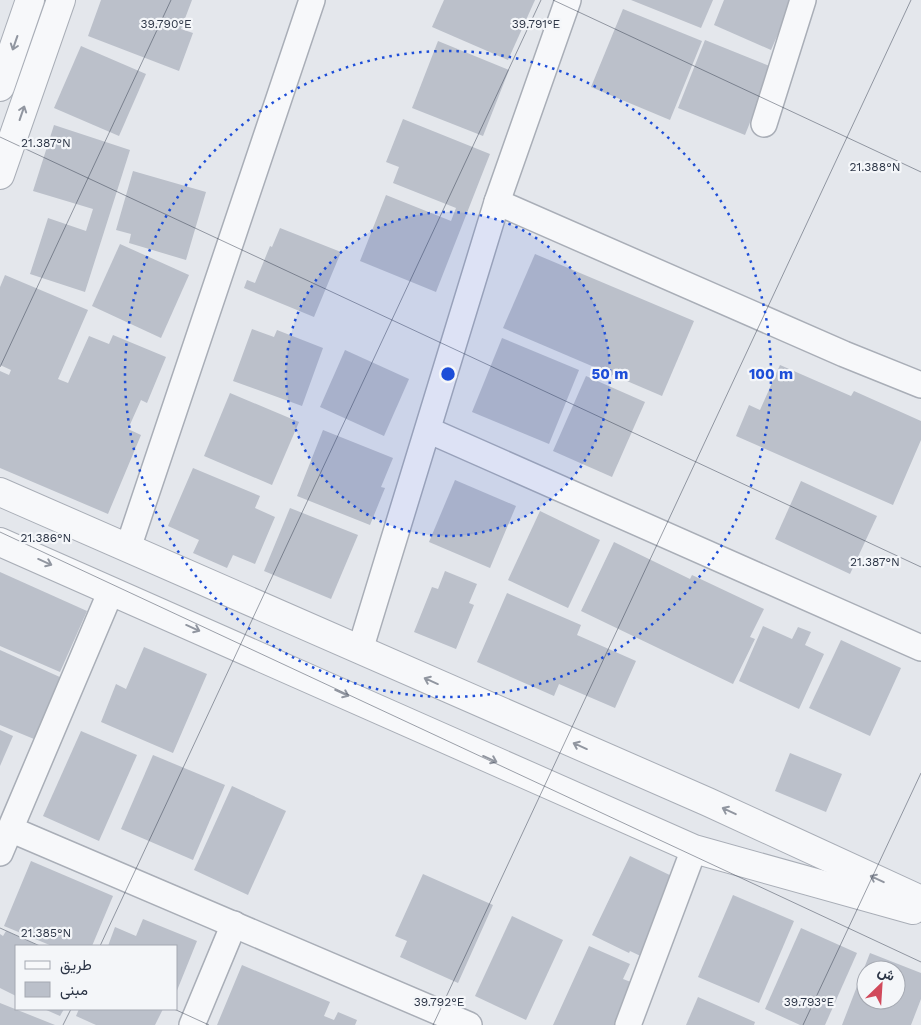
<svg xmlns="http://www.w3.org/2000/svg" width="921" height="1025" font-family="'Work Sans',Vazirmatn,sans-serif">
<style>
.building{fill:#bbc0ca;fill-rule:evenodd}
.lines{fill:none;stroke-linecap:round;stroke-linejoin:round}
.minor-casing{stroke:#a9aeb7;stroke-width:28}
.tertiary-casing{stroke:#a9aeb7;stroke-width:30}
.minor{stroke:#f7f8fa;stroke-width:25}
.tertiary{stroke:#f7f8fa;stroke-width:28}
.oneway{stroke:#9196a0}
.ticks{fill:none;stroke:#2b3445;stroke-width:1;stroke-opacity:0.45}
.ring{fill:none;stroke:#1d4ed8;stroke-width:2.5;stroke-dasharray:2.5 5}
.ticks-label{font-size:12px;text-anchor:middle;fill:#2b3445;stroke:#f4f6f9;stroke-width:4.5;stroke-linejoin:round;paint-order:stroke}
.centre{fill:#1d4ed8;stroke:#f4f6f9;stroke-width:2.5}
.ring-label{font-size:15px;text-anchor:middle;font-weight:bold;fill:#1d4ed8;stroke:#f4f6f9;stroke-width:4.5;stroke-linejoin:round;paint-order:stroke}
</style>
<rect width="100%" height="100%" fill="#e4e7ec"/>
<!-- building -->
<g class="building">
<polygon points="101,0 192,0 181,29 193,33 179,71 88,36"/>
<polygon points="444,0 535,0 508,60 432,27"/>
<polygon points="631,0 713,0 701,28"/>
<polygon points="724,0 793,0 771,50 714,25"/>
<polygon points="623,9 702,41 670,120 591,87"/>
<polygon points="705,40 772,67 745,135 678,108"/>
<polygon points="438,41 509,70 483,136 412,108"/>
<polygon points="81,46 146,74 119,136 54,108"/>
<polygon points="403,119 490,154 436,292 360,261 386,195 451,221 456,208 393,183 399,167 386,162"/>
<polygon points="54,125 130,150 85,292 30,274 48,218 86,231 93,209 33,191"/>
<polygon points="133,171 206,192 186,260 129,243 131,234 116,230"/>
<polygon points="280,228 341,252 314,317 244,288 247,280 255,283 270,246 272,247"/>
<polygon points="120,244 189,275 161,338 92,306"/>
<polygon points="535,254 694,321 662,396 503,328"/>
<polygon points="5,275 88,310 58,379 68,383 89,336 109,344 113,335 166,357 147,403 141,400 128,429 141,435 108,514 0,468 0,371 9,375 11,370 0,365 0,287"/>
<polygon points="252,329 274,337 277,330 323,348 302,406 233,381"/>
<polygon points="502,338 579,370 549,444 472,412"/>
<polygon points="345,350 409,379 384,436 320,407"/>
<polygon points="780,365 851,396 854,391 921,421 921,440 893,505 736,436 749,405 760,410"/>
<polygon points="586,376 645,402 612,477 553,451"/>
<polygon points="230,393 299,422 272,485 204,456"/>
<polygon points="323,430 393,458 381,487 385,488 370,525 297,496"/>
<polygon points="193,468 260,496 255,508 275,517 255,564 233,555 227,568 193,553 199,540 168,526"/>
<polygon points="455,480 516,506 490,568 429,542"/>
<polygon points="801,481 877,516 850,574 775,539"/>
<polygon points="290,508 358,535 331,599 264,571"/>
<polygon points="540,511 600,540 568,608 508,580"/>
<polygon points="614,542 690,579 692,575 764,609 750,637 755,639 733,684 581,611"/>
<polygon points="445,571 477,584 469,603 474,605 456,649 414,632 432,587 438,589"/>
<polygon points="0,572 87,611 60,672 0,646"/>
<polygon points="507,593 581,625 577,635 636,661 615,708 559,684 554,696 477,662"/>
<polygon points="763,626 792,639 798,627 811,632 805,645 824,654 799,709 739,681"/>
<polygon points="841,640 901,668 870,736 809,708"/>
<polygon points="144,647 207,674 173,753 101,722 116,684 126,689"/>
<polygon points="0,650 62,678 34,739 0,725"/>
<polygon points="0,730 13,736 0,766"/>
<polygon points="81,731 137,755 99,841 43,816"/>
<polygon points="790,753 842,774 826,812 775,791"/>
<polygon points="153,755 225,785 193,860 121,829"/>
<polygon points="232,786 286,811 248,895 194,870"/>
<polygon points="630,856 678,879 649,960 630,951 629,953 592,935"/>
<polygon points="31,861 113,896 92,946 52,946 4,926"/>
<polygon points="423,874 493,905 458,983 400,957 407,941 395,936"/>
<polygon points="733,895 794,921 759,1003 698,977"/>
<polygon points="512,916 563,940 526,1020 475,996"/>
<polygon points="143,919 197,941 176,993 176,946 108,946 115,927 136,936"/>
<polygon points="801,928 857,953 825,1025 800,1025 765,1009"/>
<polygon points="6,931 39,946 16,946 16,996 0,988 0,934 3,936"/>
<polygon points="589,946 630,964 623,979 636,984 618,1025 553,1025"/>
<path d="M870 953 921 973V999L911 1025H842ZM866 970H896V1000H866Z"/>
<polygon points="242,965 330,1002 324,1016 334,1020 338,1012 357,1020 355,1025 217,1025"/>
<polygon points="698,997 755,1022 754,1025 686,1025"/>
<polygon points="0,1003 55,1025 0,1025"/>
<polygon points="44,1009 64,1009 60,1016"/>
<polygon points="79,1009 163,1009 155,1025 96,1025 76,1016"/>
</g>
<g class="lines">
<defs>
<g id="minor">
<polyline points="764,124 803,0"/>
<polyline points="497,202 844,354 921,385"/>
<polyline points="428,430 921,648"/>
<polyline points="128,548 312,0"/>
<polyline points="360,650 497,202 568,0"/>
<polyline points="10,829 469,1025"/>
<polyline points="0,853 111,591"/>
<polyline points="192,1025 234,924"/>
<polyline points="628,1025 694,849"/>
</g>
<g id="tertiary">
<polyline points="0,87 30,0"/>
<polyline points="0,175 61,0"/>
<polyline points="0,492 708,802 921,900"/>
<polyline points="0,542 694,849 913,910"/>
</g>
</defs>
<!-- minor casing -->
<use href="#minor" class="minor-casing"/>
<!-- tertiary casing -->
<use href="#tertiary" class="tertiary-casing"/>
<!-- minor -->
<use href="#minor" class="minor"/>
<!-- tertiary -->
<use href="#tertiary" class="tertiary"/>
</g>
<!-- one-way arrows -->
<defs><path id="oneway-shaft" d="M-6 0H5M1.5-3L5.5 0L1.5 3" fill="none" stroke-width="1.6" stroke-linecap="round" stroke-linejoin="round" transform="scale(1.25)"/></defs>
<g class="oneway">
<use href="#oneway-shaft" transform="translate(15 43) rotate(109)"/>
<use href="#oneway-shaft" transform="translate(22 113) rotate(-71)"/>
<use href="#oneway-shaft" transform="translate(45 562) rotate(24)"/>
<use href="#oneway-shaft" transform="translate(193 628) rotate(24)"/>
<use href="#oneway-shaft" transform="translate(431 681) rotate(-156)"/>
<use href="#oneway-shaft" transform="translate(342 693) rotate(24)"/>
<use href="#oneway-shaft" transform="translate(580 746) rotate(-156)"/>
<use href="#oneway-shaft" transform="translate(490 759) rotate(24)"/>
<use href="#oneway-shaft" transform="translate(729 811) rotate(-155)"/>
<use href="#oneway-shaft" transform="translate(877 879) rotate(-155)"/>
</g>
<!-- ticks -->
<path class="ticks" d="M553 0 921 172M0 137 921 567M0 367 171 0M0 532 921 962M0 928 40 946M100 946 541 0M174 1009 209 1025M63 1025 71 1009M433 1025 911 0M803 1025 921 773"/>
<!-- distance rings -->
<circle cx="448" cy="374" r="162" fill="#1d4ed8" fill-opacity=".12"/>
<g class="ring">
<circle cx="448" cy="374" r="162"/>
<circle cx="448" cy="374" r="323"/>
</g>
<g class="ticks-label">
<text x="166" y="28">39.790°E</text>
<text x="536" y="28">39.791°E</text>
<text x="46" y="147">21.387°N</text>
<text x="875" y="171">21.388°N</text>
<text x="46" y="542">21.386°N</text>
<text x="875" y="566">21.387°N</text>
<text x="46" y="937">21.385°N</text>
<text x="439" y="1006">39.792°E</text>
<text x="809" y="1006">39.793°E</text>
</g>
<circle cx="448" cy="374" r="8" class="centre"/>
<g class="ring-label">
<text x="610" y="379">50 m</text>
<text x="771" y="379">100 m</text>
</g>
<!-- legend -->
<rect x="15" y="945" width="162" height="65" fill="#f4f6f9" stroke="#a4a8b1"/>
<rect x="25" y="961" width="25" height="8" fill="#f7f8fa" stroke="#a4a8b1"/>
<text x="60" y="970" font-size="15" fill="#2b3445">طريق</text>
<rect x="25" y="982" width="25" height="15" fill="#bbc0ca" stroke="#a4a8b1"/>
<text x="60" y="995" font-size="15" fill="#2b3445">مبنى</text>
<!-- north arrow -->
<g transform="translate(881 985) rotate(25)"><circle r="24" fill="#f4f6f9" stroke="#a4a8b1"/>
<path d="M0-4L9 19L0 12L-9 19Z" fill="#d1495b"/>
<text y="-8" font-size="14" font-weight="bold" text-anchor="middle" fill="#2b3445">ش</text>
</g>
</svg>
